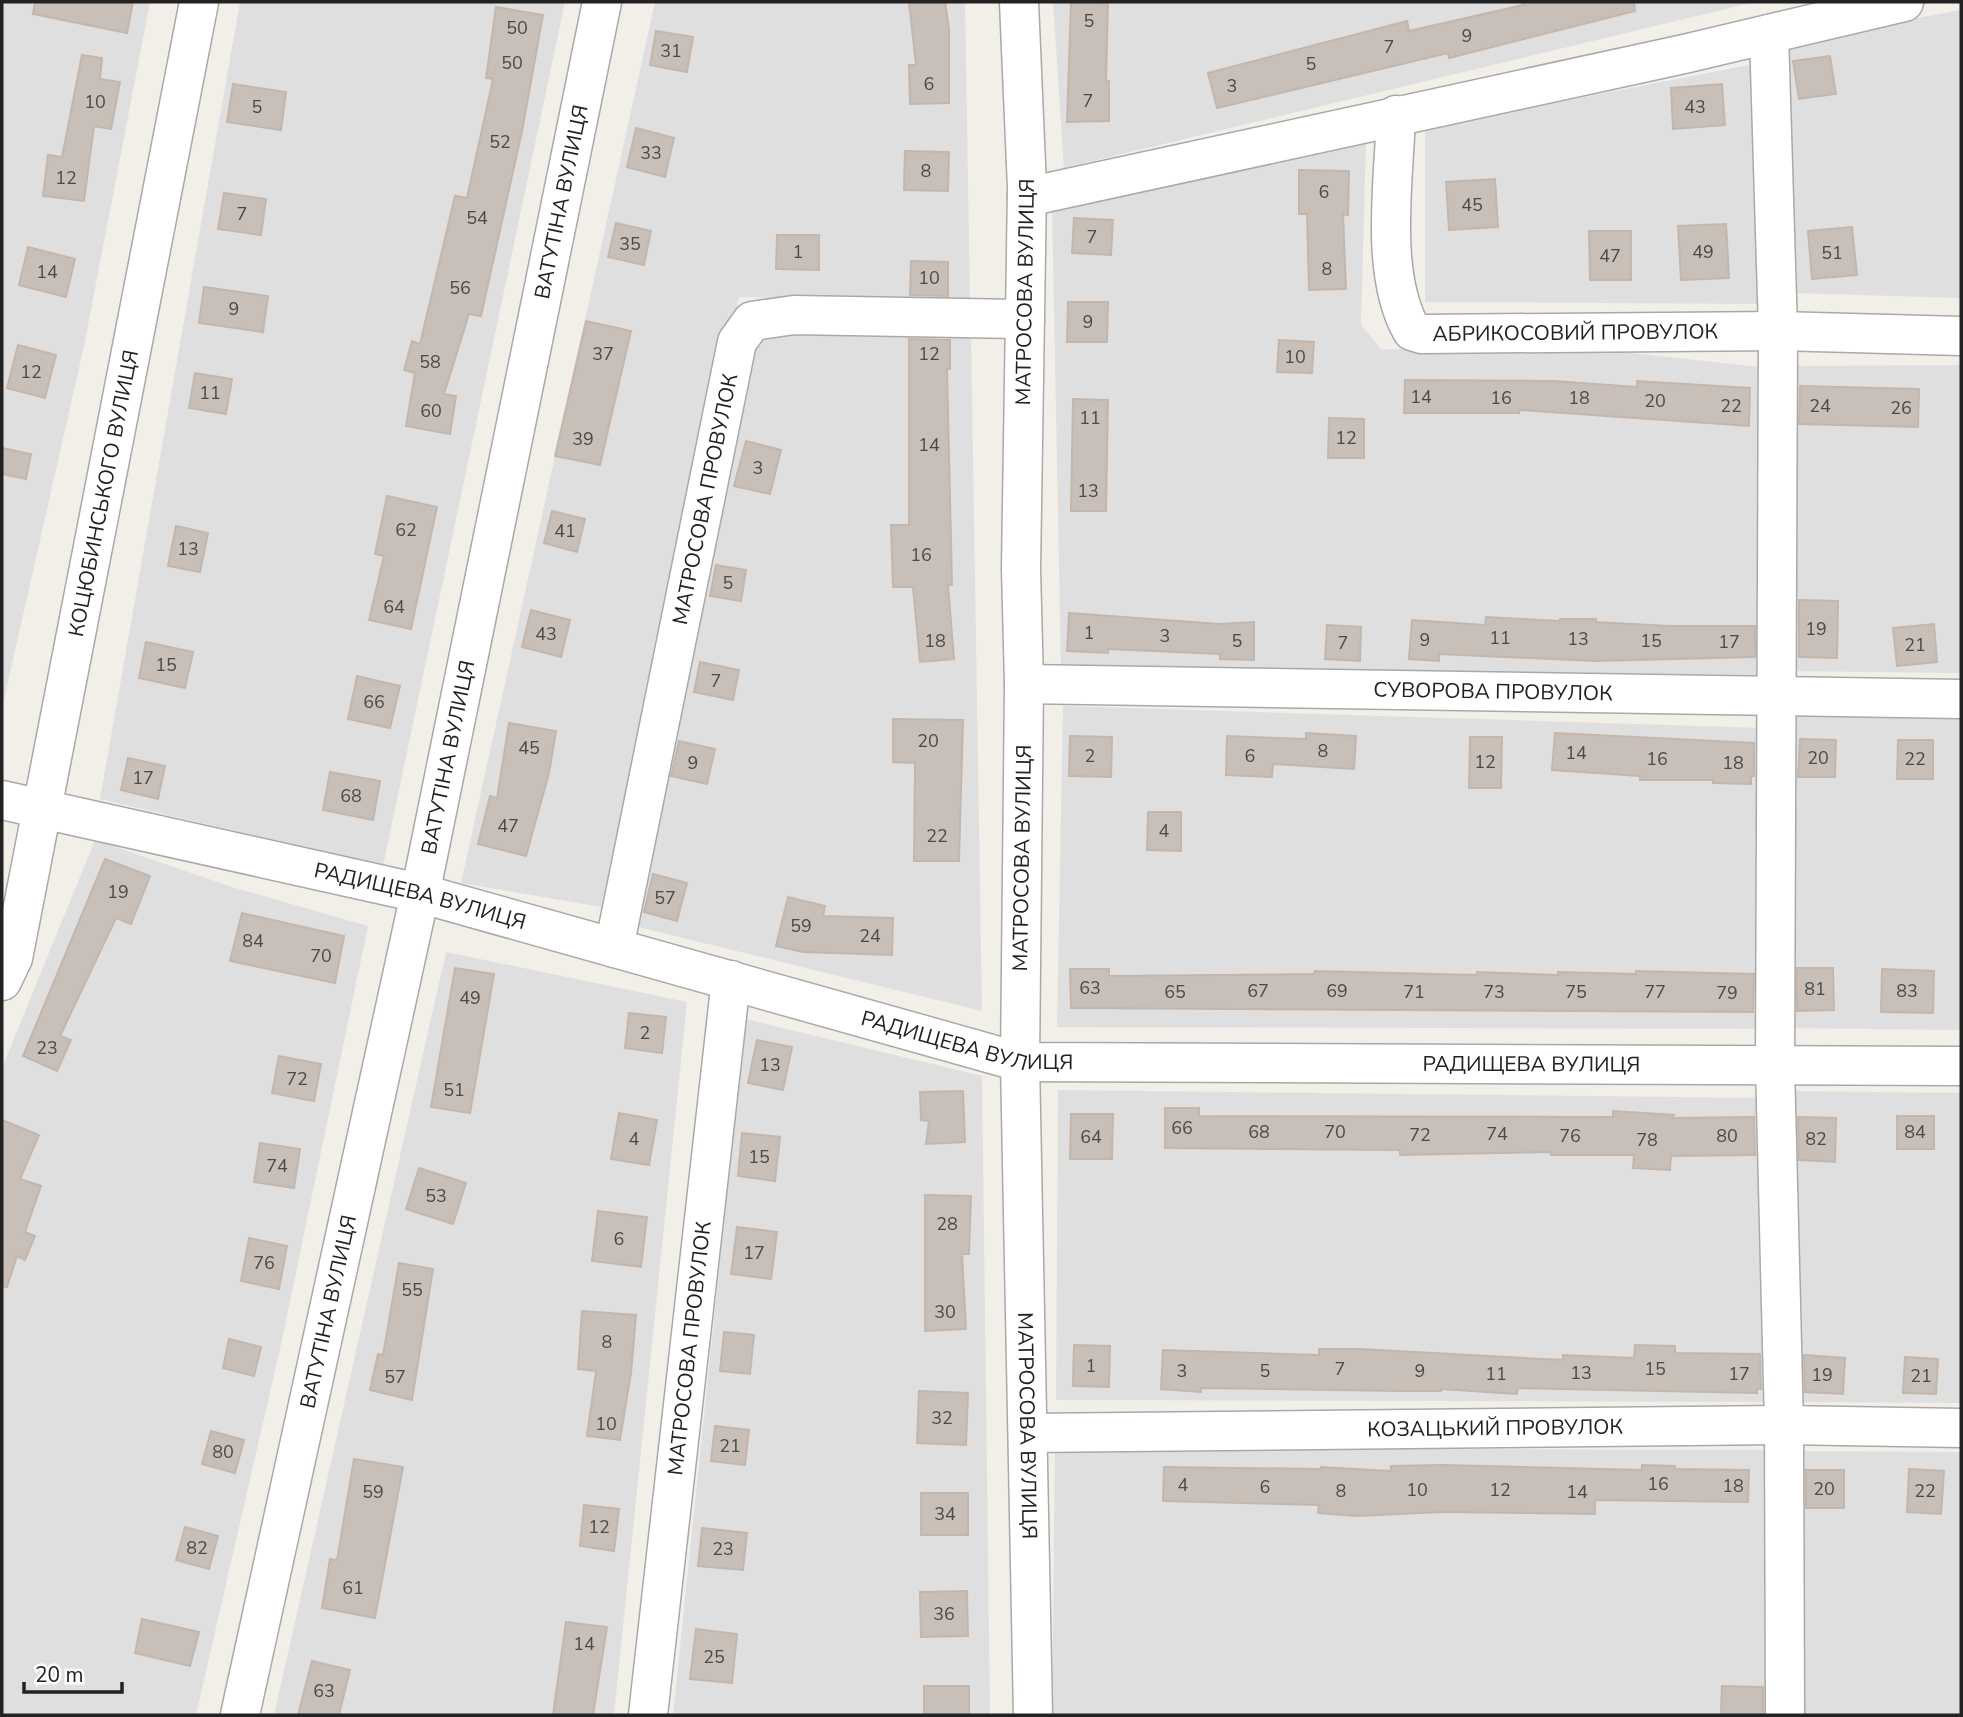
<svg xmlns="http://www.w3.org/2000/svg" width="1963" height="1717" font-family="'Nunito Sans',sans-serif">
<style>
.residential{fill:#e0dfdf}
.building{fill:#c7bfb8;stroke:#c4b6ab;stroke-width:2}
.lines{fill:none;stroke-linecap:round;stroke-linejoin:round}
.minor-casing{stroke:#a9a9a9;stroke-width:41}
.minor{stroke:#fff;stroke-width:38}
.labels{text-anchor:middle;stroke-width:7;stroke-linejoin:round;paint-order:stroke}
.number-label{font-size:18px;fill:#4b4948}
.street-label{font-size:21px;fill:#222;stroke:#fff}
</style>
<rect width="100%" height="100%" fill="#f2efe9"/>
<!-- residential -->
<g class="residential">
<polygon points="2,2 150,2 84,346 2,708"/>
<polygon points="240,2 565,2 383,866 100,799"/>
<polygon points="655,2 965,2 970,302 739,297 607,908 461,883"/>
<polygon points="1053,2 1755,2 1064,168"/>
<polygon points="1961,10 1961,298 1792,293 1786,42"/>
<polygon points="1754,64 1763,304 1425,302 1425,128"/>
<polygon points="1366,139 1361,325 1381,349 1613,351 1769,368 1765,675 1061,669 1052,205"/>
<polygon points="764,333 971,333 982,1011 634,926 757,344"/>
<polygon points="1961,365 1961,673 1787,671 1795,366"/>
<polygon points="1063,706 1764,728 1763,1029 1057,1027"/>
<polygon points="1787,717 1961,718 1961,1030 1784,1028"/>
<polygon points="95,840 232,887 368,926 282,1340 196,1715 2,1715 2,1068"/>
<polygon points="446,952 687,1002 614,1715 274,1715"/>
<polygon points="745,1019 982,1076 990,1715 673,1715"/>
<polygon points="1058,1090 1764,1098 1770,1402 1056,1400"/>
<polygon points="1791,1091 1961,1093 1961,1403 1794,1402"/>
<polygon points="1055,1448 1769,1450 1769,1715 1052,1715"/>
<polygon points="1792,1451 1961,1452 1961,1715 1797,1715"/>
</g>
<!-- building -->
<g class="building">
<polygon points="35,2 133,2 127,33 33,14"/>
<polygon points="909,2 945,2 949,29 949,103 910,104 909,65 916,65"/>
<polygon points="1071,2 1108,3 1106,81 1109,81 1109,121 1067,122"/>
<polygon points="1522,2 1634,2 1635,11 1449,58 1448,53 1217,108 1208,73 1407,21 1409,31 1523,5"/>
<polygon points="496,7 543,15 522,131 481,316 469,314 444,394 456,396 450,434 406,426 415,373 404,370 412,341 420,344 455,196 467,198 493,79 486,78"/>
<polygon points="656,31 693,37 687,72 650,65"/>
<polygon points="82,55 102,58 100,79 120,82 111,129 94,126 84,201 43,196 48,155 62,157"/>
<polygon points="1830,56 1836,94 1799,99 1793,61"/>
<polygon points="233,84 286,92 281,130 227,122"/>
<polygon points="1722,84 1725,125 1673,129 1671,88"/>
<polygon points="636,128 674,138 665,177 627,167"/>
<polygon points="905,151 949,152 948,191 904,190"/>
<polygon points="1299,170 1349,171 1348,215 1343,214 1346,289 1309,290 1307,214 1299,214"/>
<polygon points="1495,179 1498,227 1449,230 1446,182"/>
<polygon points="224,193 266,199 261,235 218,229"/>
<polygon points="1074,218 1113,220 1111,255 1072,253"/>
<polygon points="616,223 651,231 644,265 608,257"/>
<polygon points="1726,224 1729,278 1681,280 1678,226"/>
<polygon points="1852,227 1857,275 1812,279 1808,231"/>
<polygon points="1589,231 1631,231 1631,280 1590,280"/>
<polygon points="777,235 819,235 819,270 776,269"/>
<polygon points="28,247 75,259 66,297 19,285"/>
<polygon points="911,261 948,262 948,296 910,295"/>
<polygon points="204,287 268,296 263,332 199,323"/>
<polygon points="1068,302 1108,302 1107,342 1067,342"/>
<polygon points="586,321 631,331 600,465 555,456"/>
<polygon points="909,339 950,340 950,369 947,369 952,585 948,585 954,659 920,662 913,587 893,587 891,525 909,525"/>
<polygon points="1279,340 1314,342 1312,373 1277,372"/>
<polygon points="18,345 56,355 45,398 7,388"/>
<polygon points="195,373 232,379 226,414 189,408"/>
<polygon points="1405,380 1554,381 1637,387 1637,381 1750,388 1749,426 1519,410 1519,413 1404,413"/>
<polygon points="1800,386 1919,389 1918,427 1799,424"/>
<polygon points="1073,399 1108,400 1106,511 1071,511"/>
<polygon points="1329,418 1364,419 1364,458 1328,458"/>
<polygon points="746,441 781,450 770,494 734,486"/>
<polygon points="2,448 31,454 26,479 2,474"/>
<polygon points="387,496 437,507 411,629 369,620 384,556 375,554"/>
<polygon points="552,511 585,519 577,552 544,543"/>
<polygon points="176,526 208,533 200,572 168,566"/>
<polygon points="716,565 746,570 741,601 710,596"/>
<polygon points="1799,600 1838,601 1837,658 1799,657"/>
<polygon points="531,610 570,620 561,657 522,647"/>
<polygon points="1069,613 1220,624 1254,622 1254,660 1220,659 1220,654 1108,649 1108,653 1067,651"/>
<polygon points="1486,617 1560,621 1560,619 1596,619 1596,622 1669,626 1755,626 1755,657 1596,661 1439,654 1439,661 1409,659 1412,620 1485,625"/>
<polygon points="1934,624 1937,662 1897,666 1893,628"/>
<polygon points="1327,625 1361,627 1360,661 1325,659"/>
<polygon points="146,642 193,652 185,688 139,678"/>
<polygon points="700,662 739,670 733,700 694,692"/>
<polygon points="357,676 400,686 390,728 348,719"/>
<polygon points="893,719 963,720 959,861 914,861 915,763 893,762"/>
<polygon points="509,723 556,731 549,773 526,856 478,844 490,796 497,798"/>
<polygon points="1306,733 1356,736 1354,769 1273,764 1272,777 1226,775 1227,736 1306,739"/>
<polygon points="1555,733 1754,743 1754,776 1751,776 1751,784 1713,783 1713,780 1640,780 1640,776 1552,770"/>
<polygon points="1070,736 1112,737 1111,777 1069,776"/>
<polygon points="1470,737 1502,737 1501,788 1469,788"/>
<polygon points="1800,739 1836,740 1835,777 1798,777"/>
<polygon points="1898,740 1933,740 1933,779 1897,779"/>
<polygon points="679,741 715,749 707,784 671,776"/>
<polygon points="128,758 165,766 158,799 121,790"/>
<polygon points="330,772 380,781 373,820 323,810"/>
<polygon points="1148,812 1181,812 1181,851 1147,850"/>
<polygon points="105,859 150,876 131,924 116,918 60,1036 71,1040 57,1071 23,1056"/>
<polygon points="653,874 687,883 677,921 644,912"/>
<polygon points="788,897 825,906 823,916 893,918 892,955 803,952 776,946"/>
<polygon points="242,913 344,936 335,983 230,961"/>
<polygon points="455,968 494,974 470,1113 431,1107"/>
<polygon points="1797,968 1833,968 1834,1010 1797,1011"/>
<polygon points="1070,969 1109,969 1109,976 1314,974 1315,971 1477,975 1477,972 1558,975 1558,972 1636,974 1636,971 1754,974 1753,1012 1071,1008"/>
<polygon points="1882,969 1934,971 1933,1013 1881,1012"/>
<polygon points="629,1013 666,1017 662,1053 625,1048"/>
<polygon points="757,1040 792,1047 783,1090 748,1083"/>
<polygon points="279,1056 321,1064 314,1101 272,1093"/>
<polygon points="963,1091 965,1142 926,1144 929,1121 921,1120 920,1092"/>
<polygon points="1165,1108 1199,1108 1199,1116 1613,1117 1613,1111 1674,1115 1673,1118 1754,1117 1755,1155 1671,1156 1670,1170 1633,1168 1634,1155 1551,1155 1551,1152 1400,1155 1400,1150 1165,1148"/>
<polygon points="619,1113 657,1120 649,1165 611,1159"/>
<polygon points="1071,1114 1113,1114 1112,1159 1070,1159"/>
<rect x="1897" y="1116" width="37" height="33"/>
<polygon points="1798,1117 1836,1118 1835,1162 1799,1160"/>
<polygon points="2,1120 39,1135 20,1179 41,1186 25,1232 35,1236 25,1260 17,1256 7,1287 2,1286"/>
<polygon points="742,1133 780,1137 775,1181 738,1176"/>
<polygon points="260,1143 300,1149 294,1188 254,1182"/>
<polygon points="419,1168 466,1183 453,1224 406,1209"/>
<polygon points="925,1195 971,1196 969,1254 962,1254 966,1329 925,1331"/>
<polygon points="598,1211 647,1217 641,1267 592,1261"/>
<polygon points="737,1227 777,1232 771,1279 731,1274"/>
<polygon points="249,1238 287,1246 279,1289 241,1281"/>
<polygon points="399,1263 433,1269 412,1400 370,1390 378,1354 383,1355"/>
<polygon points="582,1311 636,1315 631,1373 620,1440 587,1436 596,1371 578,1369"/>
<polygon points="724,1332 754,1335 750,1374 720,1371"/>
<polygon points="229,1339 261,1347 254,1376 223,1368"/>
<polygon points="1074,1345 1110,1346 1109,1387 1073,1386"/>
<polygon points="1635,1345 1675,1346 1675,1353 1760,1354 1761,1389 1757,1389 1757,1393 1518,1388 1517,1394 1441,1389 1441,1391 1399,1391 1201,1388 1201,1392 1161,1389 1163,1350 1319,1355 1319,1349 1360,1349 1563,1360 1563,1355 1634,1358"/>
<polygon points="1804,1355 1845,1358 1843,1394 1805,1392"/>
<polygon points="1905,1357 1938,1359 1936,1394 1903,1393"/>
<polygon points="919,1391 968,1393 966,1445 917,1443"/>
<polygon points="715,1426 749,1430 745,1465 711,1461"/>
<polygon points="211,1431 244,1440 235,1473 202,1464"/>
<polygon points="354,1459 403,1467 375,1618 322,1608 330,1559 337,1560"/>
<polygon points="1442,1465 1642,1470 1642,1465 1675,1466 1675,1469 1749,1470 1748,1502 1595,1500 1595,1514 1443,1512 1357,1516 1318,1513 1319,1505 1163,1501 1164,1467 1321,1469 1321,1467 1391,1471 1391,1466"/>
<polygon points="1909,1469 1944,1471 1941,1514 1907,1512"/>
<rect x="1806" y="1470" width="38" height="38"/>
<rect x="921" y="1493" width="47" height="42"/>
<polygon points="584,1505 619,1509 614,1551 580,1546"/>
<polygon points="185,1527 218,1536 209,1569 176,1560"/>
<polygon points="702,1528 747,1533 743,1570 698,1566"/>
<polygon points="967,1591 968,1636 921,1637 920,1592"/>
<polygon points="142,1619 199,1632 190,1666 135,1653"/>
<polygon points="566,1622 607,1627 593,1715 553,1715"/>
<polygon points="696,1629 737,1634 732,1683 690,1679"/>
<polygon points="312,1661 350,1670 339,1715 298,1715"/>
<rect x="924" y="1686" width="45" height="29"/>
<polygon points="1722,1686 1763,1687 1763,1715 1721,1715"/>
</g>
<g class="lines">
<defs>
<g id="minor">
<path id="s1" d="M1019 2 1027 188 1021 569 1024 684 1020 1062 1033 1715"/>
<polyline points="1769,34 1778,331 1775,1065 1784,1425 1785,1715"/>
<path id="s2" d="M1396 115C1394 180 1379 274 1412 331L1422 334 1778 331 1961 336"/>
<polyline points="1027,197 1684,54 1904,2"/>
<path id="s3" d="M1024 684 1961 699"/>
<path id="s4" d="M2 800 419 893 1020 1062 1961 1066"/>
<path id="s5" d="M614 948 737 342 752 321 794 315 1025 319"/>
<path id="s6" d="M2 981 13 958 199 2"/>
<path id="s7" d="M1028 1433 1784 1425 1961 1428"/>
<path id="s8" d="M240 1715 423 880 602 2"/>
<path id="s9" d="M648 1715 731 980"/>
</g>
</defs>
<!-- minor casing -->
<use href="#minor" class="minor-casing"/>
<!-- minor -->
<use href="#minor" class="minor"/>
</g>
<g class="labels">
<!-- number labels -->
<g class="number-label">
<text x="1089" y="27">5</text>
<text x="517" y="34">50</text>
<text x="1467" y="42">9</text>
<text x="1389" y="53">7</text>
<text x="671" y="57">31</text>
<text x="512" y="69">50</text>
<text x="1311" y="70">5</text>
<text x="929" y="90">6</text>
<text x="1232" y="92">3</text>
<text x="1088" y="107">7</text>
<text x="95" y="108">10</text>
<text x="257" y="113">5</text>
<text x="1695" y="113">43</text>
<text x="500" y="148">52</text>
<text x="651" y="159">33</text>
<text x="926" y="177">8</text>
<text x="66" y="184">12</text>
<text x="1324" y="198">6</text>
<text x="1472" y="211">45</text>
<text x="242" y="220">7</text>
<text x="477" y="224">54</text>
<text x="1092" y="243">7</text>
<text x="630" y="250">35</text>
<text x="798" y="258">1</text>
<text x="1703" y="258">49</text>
<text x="1832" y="259">51</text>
<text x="1610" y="262">47</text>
<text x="1327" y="275">8</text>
<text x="47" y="278">14</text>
<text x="929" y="284">10</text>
<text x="460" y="294">56</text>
<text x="234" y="315">9</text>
<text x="1088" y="328">9</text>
<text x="603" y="360">37</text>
<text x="929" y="360">12</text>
<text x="1295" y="363">10</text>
<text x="430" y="368">58</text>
<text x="31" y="378">12</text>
<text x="210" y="399">11</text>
<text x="1421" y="403">14</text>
<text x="1501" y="404">16</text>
<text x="1579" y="404">18</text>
<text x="1655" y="407">20</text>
<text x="1731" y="412">22</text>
<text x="1820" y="412">24</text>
<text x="1901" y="414">26</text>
<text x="431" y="417">60</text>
<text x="1090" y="424">11</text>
<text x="1346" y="444">12</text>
<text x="583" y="445">39</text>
<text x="929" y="451">14</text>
<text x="758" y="474">3</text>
<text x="1088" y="497">13</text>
<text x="406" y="536">62</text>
<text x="565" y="537">41</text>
<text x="188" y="555">13</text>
<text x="921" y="561">16</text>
<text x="728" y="589">5</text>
<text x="394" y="613">64</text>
<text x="1816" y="635">19</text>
<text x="1089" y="639">1</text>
<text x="546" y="640">43</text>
<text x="1165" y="642">3</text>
<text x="1500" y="644">11</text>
<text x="1578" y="645">13</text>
<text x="1425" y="646">9</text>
<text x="935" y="647">18</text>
<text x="1237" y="647">5</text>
<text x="1651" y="647">15</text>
<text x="1729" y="648">17</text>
<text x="1343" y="649">7</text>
<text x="1915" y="651">21</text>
<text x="166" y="671">15</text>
<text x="716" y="687">7</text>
<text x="374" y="708">66</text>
<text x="928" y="747">20</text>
<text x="529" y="754">45</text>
<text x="1323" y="757">8</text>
<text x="1576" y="759">14</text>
<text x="1090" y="762">2</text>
<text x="1250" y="762">6</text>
<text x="1818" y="764">20</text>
<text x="1657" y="765">16</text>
<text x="1915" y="765">22</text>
<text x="1485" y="768">12</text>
<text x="693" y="769">9</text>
<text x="1733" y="769">18</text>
<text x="143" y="784">17</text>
<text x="351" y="802">68</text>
<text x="508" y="832">47</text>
<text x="1164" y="837">4</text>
<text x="937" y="842">22</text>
<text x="118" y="898">19</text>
<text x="665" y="904">57</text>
<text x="801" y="932">59</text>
<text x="870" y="942">24</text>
<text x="253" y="947">84</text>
<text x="321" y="962">70</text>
<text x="1090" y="994">63</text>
<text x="1815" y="995">81</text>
<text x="1258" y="997">67</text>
<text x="1337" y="997">69</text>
<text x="1907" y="997">83</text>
<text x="1175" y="998">65</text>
<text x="1414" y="998">71</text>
<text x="1494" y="998">73</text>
<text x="1576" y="998">75</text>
<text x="1655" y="998">77</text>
<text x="1727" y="999">79</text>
<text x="470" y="1004">49</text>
<text x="645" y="1039">2</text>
<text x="47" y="1054">23</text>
<text x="770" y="1071">13</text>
<text x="297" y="1085">72</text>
<text x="454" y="1096">51</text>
<text x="1182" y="1134">66</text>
<text x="1259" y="1138">68</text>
<text x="1335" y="1138">70</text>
<text x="1915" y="1138">84</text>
<text x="1497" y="1140">74</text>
<text x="1420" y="1141">72</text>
<text x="1570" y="1142">76</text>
<text x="1727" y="1142">80</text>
<text x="1091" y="1143">64</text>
<text x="634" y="1145">4</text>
<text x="1816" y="1145">82</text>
<text x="1647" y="1146">78</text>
<text x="759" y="1163">15</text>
<text x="277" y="1172">74</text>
<text x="436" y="1202">53</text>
<text x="947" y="1230">28</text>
<text x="619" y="1245">6</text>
<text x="754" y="1259">17</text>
<text x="264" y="1269">76</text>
<text x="412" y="1296">55</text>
<text x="945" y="1318">30</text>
<text x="607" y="1348">8</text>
<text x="1091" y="1372">1</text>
<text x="1340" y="1375">7</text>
<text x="1655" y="1375">15</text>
<text x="1182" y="1377">3</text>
<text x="1265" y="1377">5</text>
<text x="1420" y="1377">9</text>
<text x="1581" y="1379">13</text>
<text x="1496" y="1380">11</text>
<text x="1739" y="1380">17</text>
<text x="1822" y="1381">19</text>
<text x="1921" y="1382">21</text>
<text x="395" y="1383">57</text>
<text x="942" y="1424">32</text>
<text x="606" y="1430">10</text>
<text x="730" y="1452">21</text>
<text x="223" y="1458">80</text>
<text x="1658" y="1490">16</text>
<text x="1183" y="1491">4</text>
<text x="1733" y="1492">18</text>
<text x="1265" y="1493">6</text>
<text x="1824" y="1495">20</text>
<text x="1417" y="1496">10</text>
<text x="1500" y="1496">12</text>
<text x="1341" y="1497">8</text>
<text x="1925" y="1497">22</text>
<text x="373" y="1498">59</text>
<text x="1577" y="1498">14</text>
<text x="945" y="1520">34</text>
<text x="599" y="1533">12</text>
<text x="197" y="1554">82</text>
<text x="723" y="1555">23</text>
<text x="353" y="1594">61</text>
<text x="944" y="1620">36</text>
<text x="584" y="1650">14</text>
<text x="714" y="1663">25</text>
<text x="324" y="1697">63</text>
</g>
<!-- street labels -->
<g class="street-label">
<text dy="7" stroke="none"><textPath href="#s8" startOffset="1547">ВАТУТІНА ВУЛИЦЯ</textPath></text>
<text transform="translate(1025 292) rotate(-89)" y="7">МАТРОСОВА ВУЛИЦЯ</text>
<text dy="7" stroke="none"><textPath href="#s2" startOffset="383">АБРИКОСОВИЙ ПРОВУЛОК</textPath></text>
<text dy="7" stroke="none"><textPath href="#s6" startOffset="499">КОЦЮБИНСЬКОГО ВУЛИЦЯ</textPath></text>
<text dy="7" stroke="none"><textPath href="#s5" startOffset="458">МАТРОСОВА ПРОВУЛОК</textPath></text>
<text dy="7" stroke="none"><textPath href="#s3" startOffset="469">СУВОРОВА ПРОВУЛОК</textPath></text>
<text dy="7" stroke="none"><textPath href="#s8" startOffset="980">ВАТУТІНА ВУЛИЦЯ</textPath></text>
<text transform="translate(1022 858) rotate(-89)" y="7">МАТРОСОВА ВУЛИЦЯ</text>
<text dy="7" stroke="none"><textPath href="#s4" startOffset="429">РАДИЩЕВА ВУЛИЦЯ</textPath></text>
<text dy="7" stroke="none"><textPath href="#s4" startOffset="996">РАДИЩЕВА ВУЛИЦЯ</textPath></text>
<text dy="7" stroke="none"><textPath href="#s4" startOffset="1563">РАДИЩЕВА ВУЛИЦЯ</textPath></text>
<text dy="7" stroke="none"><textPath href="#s8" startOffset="413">ВАТУТІНА ВУЛИЦЯ</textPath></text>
<text dy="7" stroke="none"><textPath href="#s9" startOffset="369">МАТРОСОВА ПРОВУЛОК</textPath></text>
<text dy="7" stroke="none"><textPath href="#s1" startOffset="1424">МАТРОСОВА ВУЛИЦЯ</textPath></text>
<text dy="7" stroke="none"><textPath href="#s7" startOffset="467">КОЗАЦЬКИЙ ПРОВУЛОК</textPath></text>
</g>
</g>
<!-- border -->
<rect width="1963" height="1717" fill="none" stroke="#222222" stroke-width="7"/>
<!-- scale -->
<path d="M24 1682v10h98v-10" fill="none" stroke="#222222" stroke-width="3.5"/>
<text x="35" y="1682" font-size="21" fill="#222222" stroke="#ffffff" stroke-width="5" paint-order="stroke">20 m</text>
</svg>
